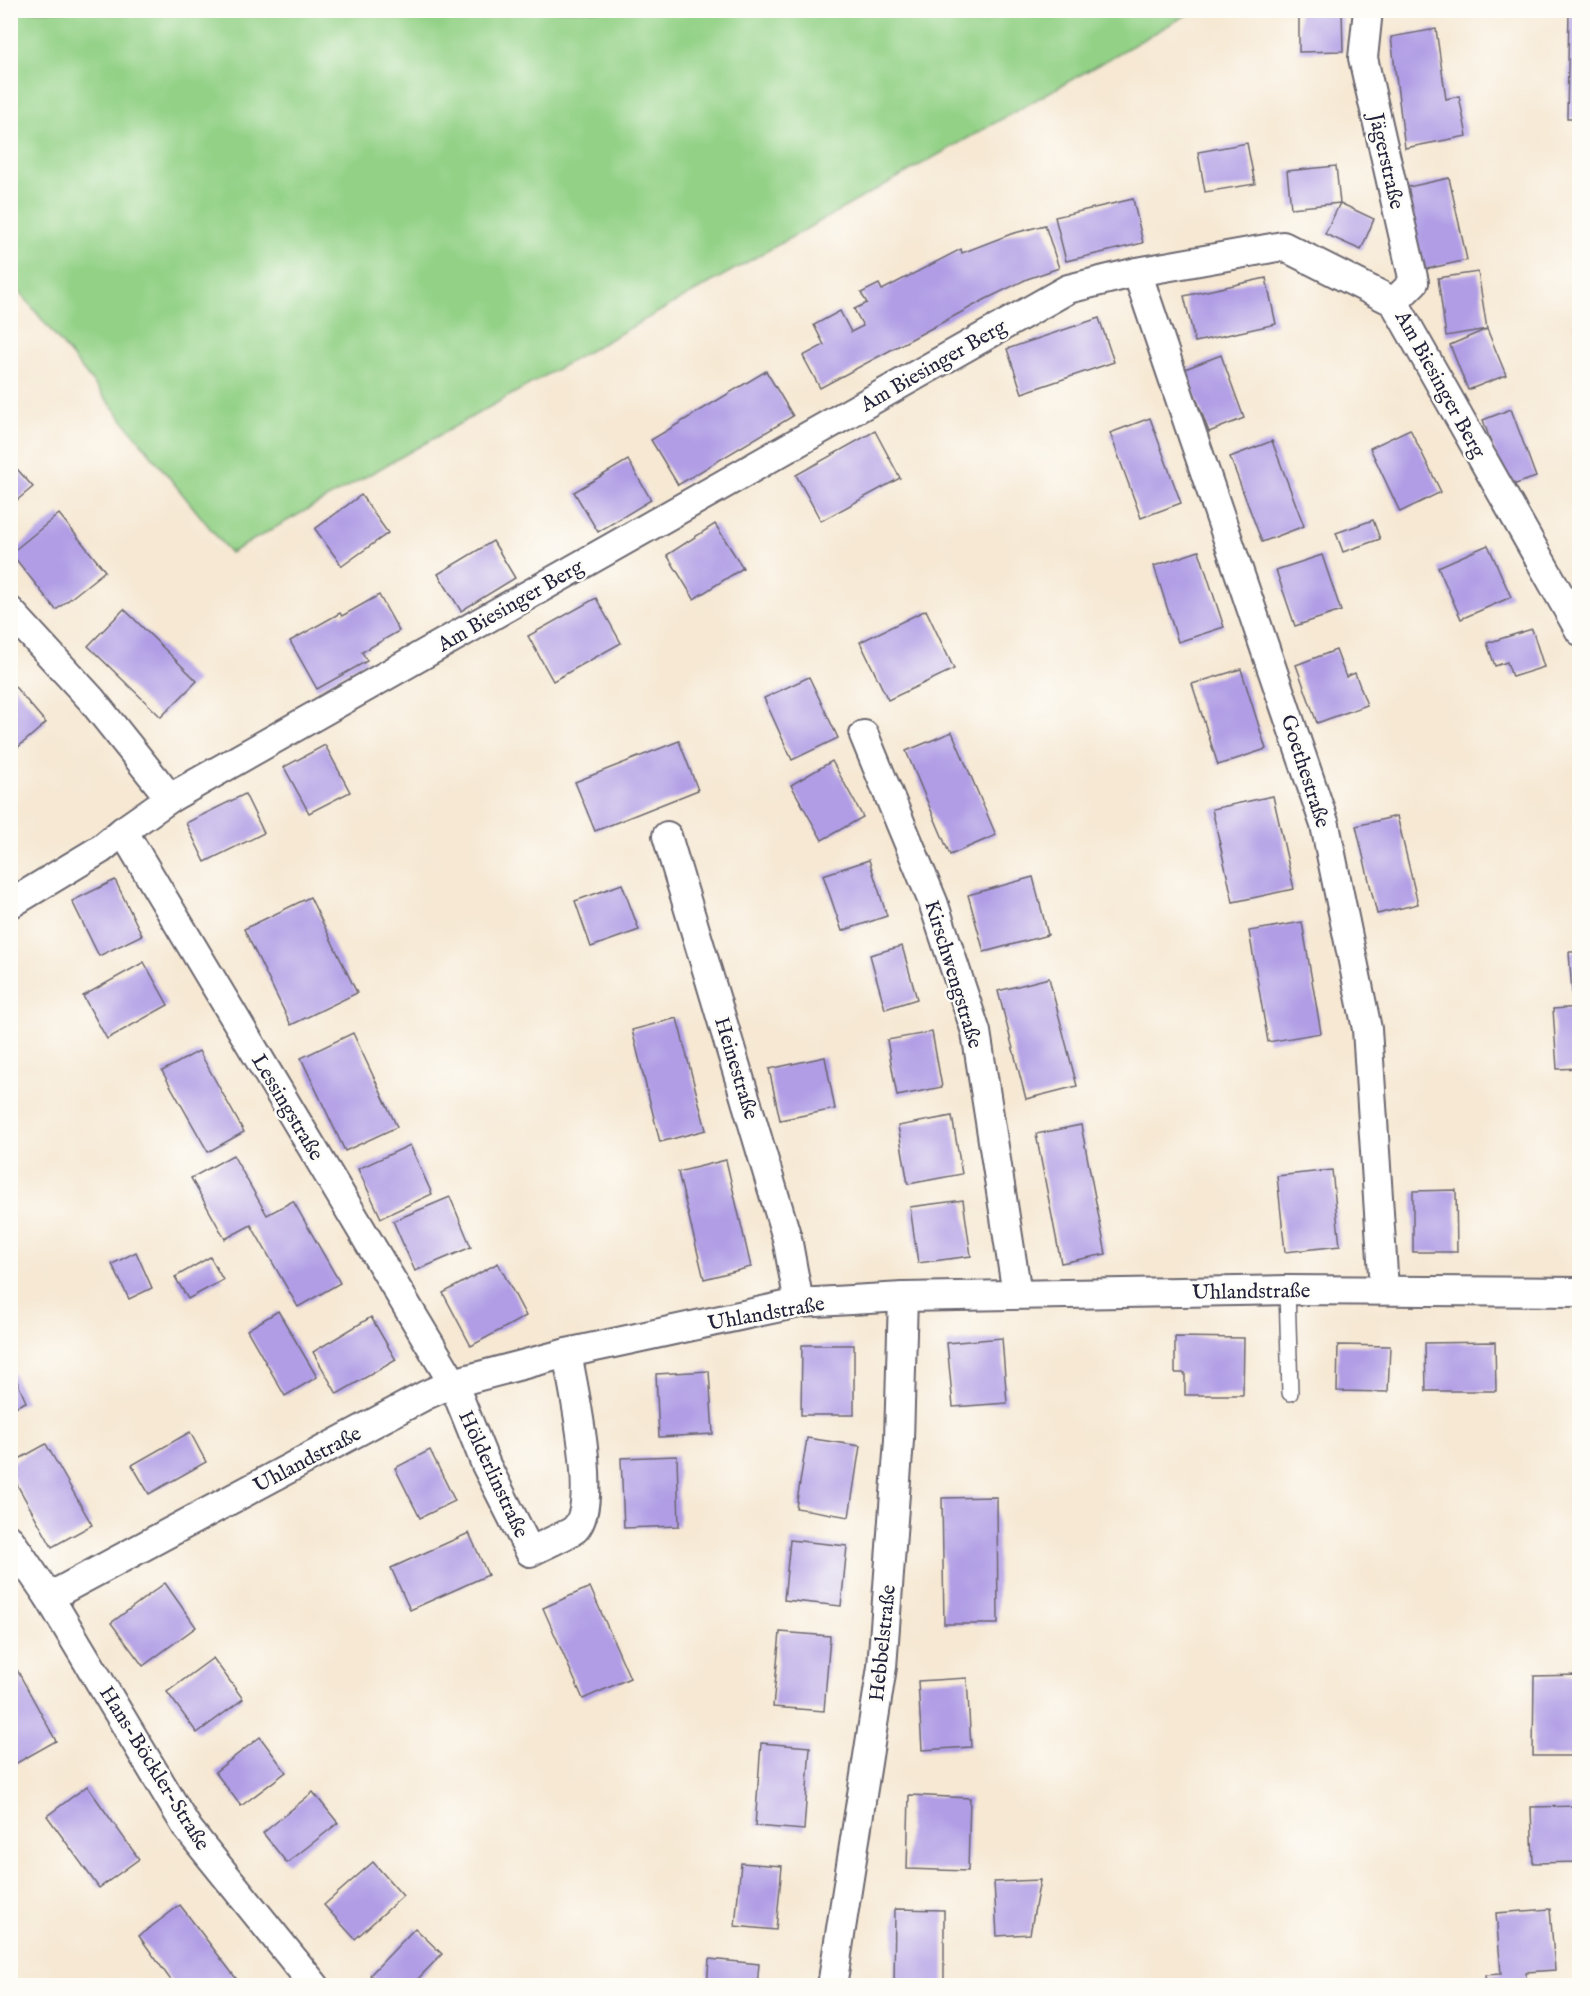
<svg xmlns="http://www.w3.org/2000/svg" width="1590" height="1996" font-family="'IM FELL English',serif">
<style>
.green{fill:#93d186;stroke:#5a7a60;stroke-width:1.5}
.building{fill:#b09de5}
.lines{fill:none;stroke-linecap:round;stroke-linejoin:round}
.service-casing{stroke:#6c6770;stroke-width:18}
.minor-casing{stroke:#6c6770;stroke-width:32}
.service{stroke:#fff;stroke-width:15}
.minor{stroke:#fff;stroke-width:28}
.labels{text-anchor:middle;stroke-width:5;stroke-linejoin:round;paint-order:stroke}
.street-label{font-size:21px;fill:#22223b;stroke:#fdfcf7}
</style>
<rect width="100%" height="100%" fill="#fdfcf7"/>
<filter id="ink" filterUnits="userSpaceOnUse"><feTurbulence type="fractalNoise" baseFrequency=".0167" numOctaves="2"/><feDisplacementMap in="SourceGraphic" scale="12" xChannelSelector="R" yChannelSelector="G"/><feConvolveMatrix kernelMatrix="1 2 1 2 8 2 1 2 1" color-interpolation-filters="sRGB"/></filter>
<filter id="wash" filterUnits="userSpaceOnUse"><feTurbulence type="fractalNoise" baseFrequency=".008" numOctaves="4" result="noise"/><feDisplacementMap in="SourceGraphic" scale="24" xChannelSelector="R" yChannelSelector="G"/><feGaussianBlur stdDeviation="1.35" result="paint"/><feColorMatrix in="noise" values="0 0 0 0 0 0 0 0 0 0 0 0 0 0 0 0 0 1.4 0 .05"/><feComposite in="paint" operator="in"/></filter>
<g filter="url(#wash)">
<rect width="100%" height="100%" fill="#f6e8d3"/>
<!-- green -->
<polygon class="green" points="1191,10 1192,12 230,553 11,281 11,11"/>
<g id="blocks">
<!-- building -->
<g class="building">
<polygon points="1299,10 1342,10 1343,51 1299,52"/>
<polygon points="1569,10 1580,10 1580,118 1567,118"/>
<polygon points="1436,29 1446,99 1459,96 1467,136 1405,148 1391,37"/>
<polygon points="1247,143 1255,184 1205,192 1198,152"/>
<polygon points="1336,166 1340,203 1291,208 1287,171"/>
<polygon points="1449,178 1467,260 1422,270 1404,188"/>
<polygon points="1133,199 1143,243 1066,261 1055,217"/>
<polygon points="1340,203 1374,219 1361,250 1325,234"/>
<polygon points="1045,225 1059,268 1027,279 986,299 820,388 803,356 824,345 814,325 840,311 851,332 863,326 854,309 867,303 861,293 879,284 882,290 961,249 962,253 1011,234"/>
<polygon points="1578,271 1580,271 1580,327 1575,327"/>
<polygon points="1478,272 1487,329 1506,375 1468,390 1450,345 1487,329 1446,336 1438,278"/>
<polygon points="1266,278 1276,324 1195,342 1184,296"/>
<polygon points="1099,318 1114,362 1022,393 1007,349"/>
<polygon points="1221,355 1244,418 1209,432 1185,369"/>
<polygon points="766,371 793,416 678,485 651,440"/>
<polygon points="1511,409 1536,477 1507,487 1483,420"/>
<polygon points="1150,418 1181,503 1141,518 1110,433"/>
<polygon points="1410,429 1441,492 1400,512 1370,448"/>
<polygon points="875,431 900,478 821,521 796,475"/>
<polygon points="1272,441 1304,526 1262,542 1230,457"/>
<polygon points="628,460 651,500 598,532 574,492"/>
<polygon points="10,461 33,487 10,506"/>
<polygon points="361,495 388,533 342,566 315,529"/>
<polygon points="59,514 105,571 56,610 11,553"/>
<polygon points="1373,520 1380,539 1343,552 1336,533"/>
<polygon points="715,524 743,568 694,599 667,555"/>
<polygon points="493,541 515,578 461,611 438,574"/>
<polygon points="1488,545 1511,597 1461,619 1438,567"/>
<polygon points="1199,551 1224,627 1178,642 1154,566"/>
<polygon points="1322,555 1341,611 1295,626 1276,570"/>
<polygon points="379,595 399,631 362,652 367,661 317,689 290,641 340,613 342,616"/>
<polygon points="596,598 621,643 553,681 528,636"/>
<polygon points="124,609 197,681 161,717 88,646"/>
<polygon points="926,610 954,669 888,700 860,642"/>
<polygon points="1532,629 1544,667 1512,677 1507,662 1495,666 1487,643"/>
<polygon points="1336,650 1346,677 1355,673 1367,705 1317,723 1296,665"/>
<polygon points="1241,669 1266,749 1218,765 1192,684"/>
<polygon points="809,677 838,738 792,760 764,698"/>
<polygon points="10,681 46,723 10,754"/>
<polygon points="952,732 996,835 950,855 906,751"/>
<polygon points="679,741 698,790 595,831 575,782"/>
<polygon points="325,745 350,792 309,813 284,767"/>
<polygon points="832,761 863,817 822,840 791,785"/>
<polygon points="245,794 264,833 205,862 186,823"/>
<polygon points="1273,796 1294,889 1233,902 1212,809"/>
<polygon points="1397,816 1418,904 1377,914 1356,826"/>
<polygon points="869,860 887,916 842,931 823,875"/>
<polygon points="1033,877 1048,935 984,952 968,895"/>
<polygon points="115,880 142,935 99,956 72,901"/>
<polygon points="622,884 639,930 591,947 575,901"/>
<polygon points="310,897 357,993 291,1025 244,929"/>
<polygon points="1302,922 1321,1033 1268,1042 1249,931"/>
<polygon points="902,946 917,999 885,1009 870,955"/>
<polygon points="1569,952 1580,952 1580,992 1572,993"/>
<polygon points="144,962 168,1005 107,1039 83,996"/>
<polygon points="1049,978 1077,1086 1026,1099 998,991"/>
<polygon points="1580,1007 1580,1068 1557,1069 1553,1009"/>
<polygon points="677,1018 706,1130 660,1142 632,1030"/>
<polygon points="932,1032 942,1087 897,1096 887,1040"/>
<polygon points="353,1033 397,1127 345,1151 301,1058"/>
<polygon points="199,1051 244,1132 208,1152 162,1071"/>
<polygon points="825,1057 835,1109 780,1120 769,1069"/>
<polygon points="952,1116 962,1174 908,1184 898,1126"/>
<polygon points="1081,1125 1106,1254 1061,1263 1036,1134"/>
<polygon points="410,1145 432,1194 381,1218 358,1169"/>
<polygon points="233,1155 267,1215 293,1201 340,1283 298,1307 251,1225 225,1239 191,1178"/>
<polygon points="726,1160 751,1267 704,1279 678,1172"/>
<polygon points="1332,1170 1340,1246 1285,1252 1277,1176"/>
<polygon points="1456,1190 1457,1252 1413,1252 1413,1191"/>
<polygon points="450,1197 471,1247 415,1271 393,1221"/>
<polygon points="963,1200 971,1256 918,1263 910,1207"/>
<polygon points="136,1252 152,1288 129,1299 112,1264"/>
<polygon points="210,1257 223,1280 188,1299 175,1277"/>
<polygon points="498,1263 526,1316 471,1346 443,1293"/>
<polygon points="278,1311 317,1377 285,1396 247,1330"/>
<polygon points="371,1317 396,1360 337,1394 313,1352"/>
<polygon points="1175,1337 1244,1338 1243,1395 1185,1395 1185,1373 1175,1373"/>
<polygon points="1002,1338 1007,1403 953,1407 947,1343"/>
<polygon points="1495,1342 1496,1391 1426,1391 1425,1343"/>
<polygon points="802,1345 854,1345 854,1415 801,1415"/>
<polygon points="1338,1345 1390,1346 1388,1392 1337,1391"/>
<polygon points="10,1365 26,1402 10,1409"/>
<polygon points="709,1371 713,1434 659,1437 656,1374"/>
<polygon points="190,1432 206,1462 149,1494 132,1465"/>
<polygon points="807,1438 860,1446 849,1517 796,1508"/>
<polygon points="46,1444 92,1525 52,1547 10,1472 10,1464"/>
<polygon points="430,1450 455,1501 420,1518 395,1468"/>
<polygon points="677,1456 679,1526 624,1528 621,1458"/>
<polygon points="997,1497 998,1624 944,1624 942,1498"/>
<polygon points="469,1533 488,1575 410,1610 391,1568"/>
<polygon points="790,1540 847,1546 841,1606 784,1600"/>
<polygon points="165,1583 196,1627 143,1666 111,1623"/>
<polygon points="590,1587 630,1678 583,1699 543,1608"/>
<polygon points="780,1632 830,1636 824,1711 773,1707"/>
<polygon points="10,1657 56,1741 15,1764 10,1755"/>
<polygon points="213,1658 243,1699 197,1733 167,1692"/>
<polygon points="1580,1675 1580,1756 1533,1756 1534,1676"/>
<polygon points="967,1678 971,1747 922,1750 918,1681"/>
<polygon points="260,1737 286,1772 241,1806 215,1772"/>
<polygon points="761,1743 810,1747 804,1830 755,1826"/>
<polygon points="87,1786 139,1859 99,1888 47,1816"/>
<polygon points="313,1792 338,1823 287,1863 263,1833"/>
<polygon points="909,1795 970,1798 968,1871 907,1869"/>
<polygon points="1580,1806 1580,1862 1533,1863 1531,1807"/>
<polygon points="373,1862 403,1896 355,1939 324,1905"/>
<polygon points="741,1863 782,1866 776,1930 735,1926"/>
<polygon points="1040,1880 1030,1934 997,1936 994,1882"/>
<polygon points="180,1905 238,1981 232,1986 175,1986 139,1936"/>
<polygon points="895,1909 944,1910 944,1986 894,1986"/>
<polygon points="1550,1909 1555,1970 1526,1972 1527,1986 1486,1986 1485,1975 1501,1974 1496,1913"/>
<polygon points="415,1928 442,1954 411,1986 381,1986 370,1975"/>
<polygon points="709,1959 759,1964 757,1986 707,1986"/>
</g>
</g>
</g>
<g filter="url(#ink)">
<use href="#blocks" fill-opacity="0" stroke="#6c6770" stroke-width="1.5"/>
<g class="lines">
<defs>
<polyline id="service" points="1287,1290 1290,1393"/>
<g id="minor">
<polyline points="1368,10 1363,58 1414,282 1394,302"/>
<polyline points="1137,272 1325,825 1367,1029 1384,1289"/>
<polyline points="10,611 91,699 170,798"/>
<polyline points="864,735 933,902 976,1032 1017,1294"/>
<path d="M123 831 453 1383 486 1465 530 1552C538 1547 570 1534 575 1529 600 1504 573 1387 567 1353"/>
<polyline points="667,836 787,1238 799,1303"/>
<polyline points="10,904 101,849 123,831 170,798 1068,289 1137,272 1283,246 1394,302 1580,631"/>
<polyline points="10,1540 49,1597 188,1829 315,1986"/>
<polyline points="49,1597 426,1395 453,1383 567,1353 799,1303 903,1297 1287,1290 1580,1292"/>
<polyline points="832,1986 882,1667 899,1440 903,1297"/>
</g>
</defs>
<!-- service casing -->
<use href="#service" class="service-casing"/>
<!-- minor casing -->
<use href="#minor" class="minor-casing"/>
<!-- service -->
<use href="#service" class="service"/>
<!-- minor -->
<use href="#minor" class="minor"/>
</g>
</g>
<g class="labels">
<!-- street labels -->
<g class="street-label">
<text transform="translate(1387 161) rotate(77)" y="7">Jägerstraße</text>
<text transform="translate(933 365) rotate(-30)" y="7">Am Biesinger Berg</text>
<text transform="translate(1441 384) rotate(61)" y="7">Am Biesinger Berg</text>
<text transform="translate(510 605) rotate(-30)" y="7">Am Biesinger Berg</text>
<text transform="translate(1306 771) rotate(72)" y="7">Goethestraße</text>
<text transform="translate(954 974) rotate(73)" y="7">Kirschwengstraße</text>
<text transform="translate(737 1068) rotate(73)" y="7">Heinestraße</text>
<text transform="translate(288 1107) rotate(59)" y="7">Lessingstraße</text>
<text transform="translate(1251 1291) rotate(-1)" y="7">Uhlandstraße</text>
<text transform="translate(766 1313) rotate(-10)" y="7">Uhlandstraße</text>
<text transform="translate(307 1459) rotate(-28)" y="7">Uhlandstraße</text>
<text transform="translate(494 1474) rotate(65)" y="7">Hölderlinstraße</text>
<text transform="translate(882 1643) rotate(-84)" y="7">Hebbelstraße</text>
<text transform="translate(155 1768) rotate(58)" y="7">Hans-Böckler-Straße</text>
</g>
</g>
<!-- margin -->
<rect width="1590" height="1996" fill="none" stroke="#fdfcf7" stroke-width="36"/>
</svg>
